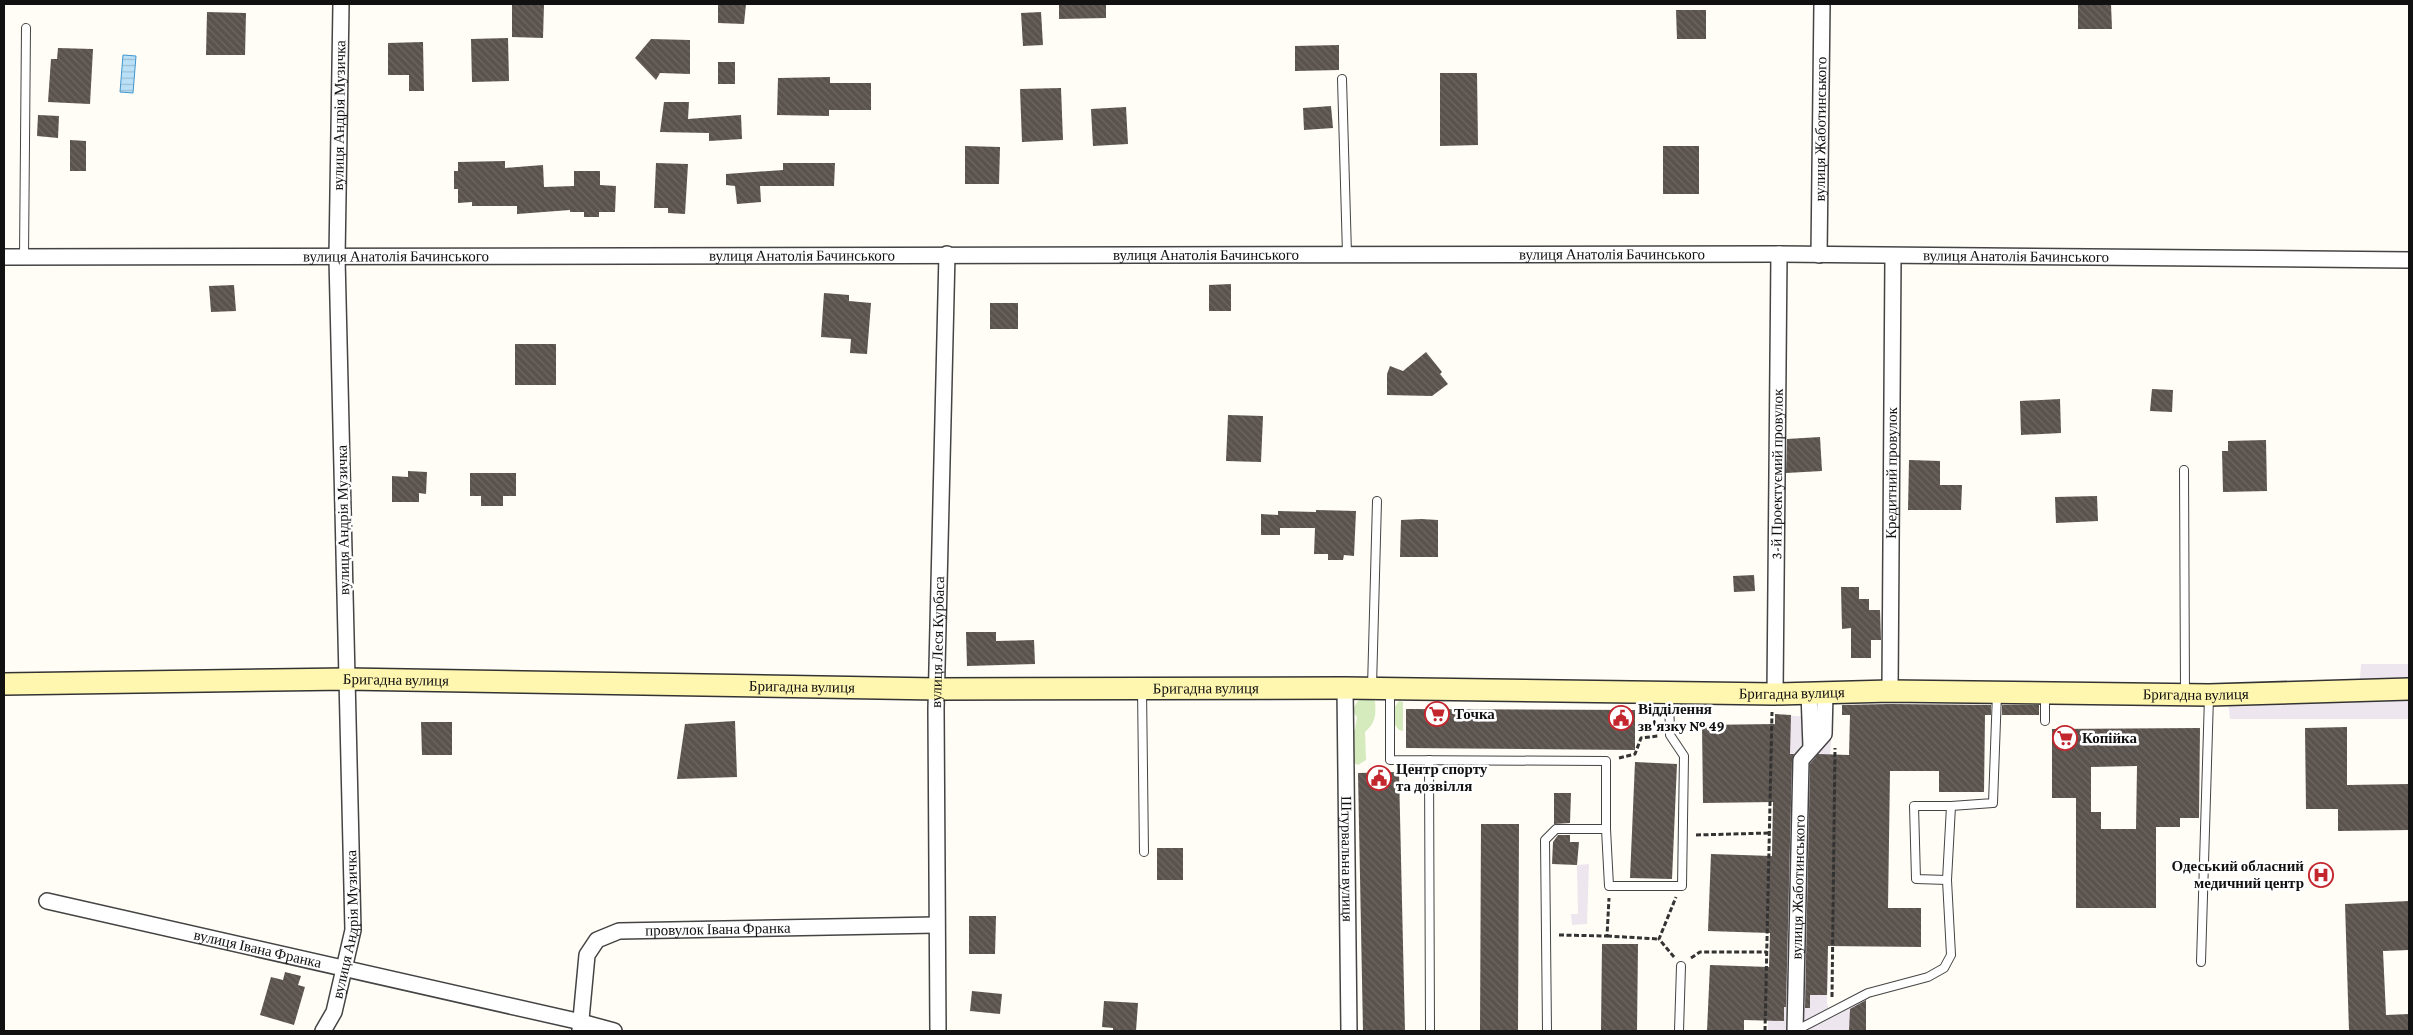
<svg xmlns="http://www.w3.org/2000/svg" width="2413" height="1035" font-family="'Crimson Pro',serif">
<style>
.industrial{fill:#eee6ef}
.grass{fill:#d5ebbd}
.water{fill:url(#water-rules);stroke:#3f96cf}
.building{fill:url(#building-back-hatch);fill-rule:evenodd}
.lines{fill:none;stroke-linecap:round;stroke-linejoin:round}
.lane-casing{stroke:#444;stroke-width:10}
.street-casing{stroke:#444;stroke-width:18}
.secondary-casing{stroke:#333;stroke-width:24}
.path{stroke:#333;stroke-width:3;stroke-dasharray:5 2.5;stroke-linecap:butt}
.lane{stroke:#fff;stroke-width:8}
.street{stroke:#fff;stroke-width:15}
.secondary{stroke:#fff6b0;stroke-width:21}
.labels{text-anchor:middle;stroke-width:5;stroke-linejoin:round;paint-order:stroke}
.street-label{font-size:15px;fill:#111;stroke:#fff}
.poi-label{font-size:15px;font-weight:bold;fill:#111;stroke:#fff;text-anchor:start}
</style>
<defs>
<pattern id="water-rules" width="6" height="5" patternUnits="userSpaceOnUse" patternTransform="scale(1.25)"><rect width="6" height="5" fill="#b9e0f7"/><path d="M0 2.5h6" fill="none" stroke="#9ebfd3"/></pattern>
<pattern id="building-back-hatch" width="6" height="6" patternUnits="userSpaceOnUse" patternTransform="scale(1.25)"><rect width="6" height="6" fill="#5a524d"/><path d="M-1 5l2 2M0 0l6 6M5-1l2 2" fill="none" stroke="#6d6662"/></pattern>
</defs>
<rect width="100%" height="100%" fill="#fffdf5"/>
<!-- industrial -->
<g class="industrial">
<polygon points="2361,664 2409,664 2409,719 2230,719 2228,701 2360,680"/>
<polygon points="1775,715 1818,717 1831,738 1822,967 1828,967 1827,1003 1831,1018 1866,1000 1866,1031 1768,1031"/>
<polygon points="1589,864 1587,924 1572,925 1571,914 1578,914 1577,865"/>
</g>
<!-- grass -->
<g class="grass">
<path d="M1362 698H1369L1375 701C1376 715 1376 722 1365 732L1366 760 1358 765 1349 760 1348 730H1355L1357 717 1352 711 1357 702Z"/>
<path d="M1399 701 1403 702V731L1399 730C1390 720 1391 711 1399 701Z"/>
</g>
<!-- water -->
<polygon class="water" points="123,55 136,56 133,93 120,92"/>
<!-- building -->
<g class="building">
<polygon points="512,4 544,4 543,38 512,37"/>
<polygon points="718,4 746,4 744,24 718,23"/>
<polygon points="1059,4 1106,4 1106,18 1059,19"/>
<polygon points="2078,4 2111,4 2112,29 2078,29"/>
<polygon points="1676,10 1706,10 1706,39 1677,39"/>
<polygon points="207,12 246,13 245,55 206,55"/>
<polygon points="1041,12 1043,45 1023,46 1021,13"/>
<polygon points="508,38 509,81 472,82 471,39"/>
<polygon points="651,39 690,40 690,74 660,73 656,80 635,58"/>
<polygon points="423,42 424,91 409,91 409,75 388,75 388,43"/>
<polygon points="1339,45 1339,70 1295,71 1295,46"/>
<polygon points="58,48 93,49 90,104 48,102 51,59 57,59"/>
<rect x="718" y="62" width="17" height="22"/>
<polygon points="1440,73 1477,73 1478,145 1440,146"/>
<polygon points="830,77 830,83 871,83 871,110 829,110 829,116 777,115 778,78"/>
<polygon points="1061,88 1063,140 1022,142 1020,89"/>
<polygon points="664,102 689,102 688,119 741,115 742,139 709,141 709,133 660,132"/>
<polygon points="1331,106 1333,128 1304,130 1303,108"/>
<polygon points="1126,107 1128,144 1093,146 1091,109"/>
<polygon points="38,115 59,116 58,138 37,136"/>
<polygon points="70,140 86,141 86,171 70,171"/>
<polygon points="965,146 1000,147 999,184 965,184"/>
<rect x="1663" y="146" width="36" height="48"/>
<polygon points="505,161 505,168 543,165 544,187 574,186 574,171 600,171 600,185 616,186 615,212 599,212 599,217 584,217 584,212 570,212 570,210 517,214 517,206 472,206 472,202 458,203 458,189 454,189 454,171 458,171 458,162"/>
<polygon points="656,163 688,164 685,214 668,213 668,208 654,208"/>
<polygon points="783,163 835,163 834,186 760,186 761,202 737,204 735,186 726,185 726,174 783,170"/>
<polygon points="1231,284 1231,311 1209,311 1209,285"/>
<polygon points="234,285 236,311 211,312 209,286"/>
<polygon points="824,293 849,295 849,301 871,303 867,354 850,353 851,339 821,337"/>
<rect x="990" y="303" width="28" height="26"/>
<rect x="515" y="344" width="41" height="41"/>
<polygon points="1426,352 1442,372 1440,374 1448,384 1432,396 1387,395 1387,374 1390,366 1403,371"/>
<polygon points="2152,389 2173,390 2172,412 2150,411"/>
<polygon points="2060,399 2061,433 2021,435 2020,401"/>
<polygon points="1228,415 1263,416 1261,462 1226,461"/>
<polygon points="1820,437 1822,471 1786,473 1787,439"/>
<polygon points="2266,440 2267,491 2223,492 2222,451 2228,451 2228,441"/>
<polygon points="1909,460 1940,461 1940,485 1962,485 1961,510 1908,510"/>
<polygon points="408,471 427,472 426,494 419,493 419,502 392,502 392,476 408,477"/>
<polygon points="470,473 516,473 516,496 503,496 503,506 481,506 481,496 470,496"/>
<polygon points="2097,496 2098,521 2056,523 2055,497"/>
<polygon points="1316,510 1356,511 1354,556 1344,555 1343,560 1328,560 1328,554 1314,554 1315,528 1280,528 1280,535 1261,535 1261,514 1278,515 1278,511 1316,512"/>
<polygon points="1421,519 1438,520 1438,557 1400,557 1401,520"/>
<polygon points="1754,575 1755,591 1734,592 1733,576"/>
<polygon points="1841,587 1859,587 1859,599 1869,599 1869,610 1880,610 1881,640 1871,640 1871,658 1851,658 1851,628 1842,629"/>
<polygon points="966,632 996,632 996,641 1034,640 1035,664 967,666"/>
<polygon points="1890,704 1991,705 1991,715 1985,715 1984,792 1939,792 1939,771 1890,771 1888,908 1921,908 1921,947 1828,946 1827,995 1810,995 1810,1008 1805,1008 1810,764 1818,754 1849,755 1850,715 1842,715 1842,705"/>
<rect x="2002" y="705" width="37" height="10"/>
<polygon points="1406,709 1635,710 1635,750 1406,748"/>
<polygon points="1775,714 1791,715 1790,754 1794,754 1792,760 1786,1007 1784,1007 1784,1021 1744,1020 1744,1031 1707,1031 1710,965 1769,967 1770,933 1708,931 1711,854 1772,856 1773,802 1703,803 1702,725 1775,724"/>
<polygon points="735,721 737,777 677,779 685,724"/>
<polygon points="421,722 452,722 452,755 422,755"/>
<polygon points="2347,727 2347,785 2409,784 2409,830 2338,831 2338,809 2306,809 2305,728"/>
<path d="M2200 728 2199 818H2180V827H2156V908H2076V798H2052V729ZM2137 766 2136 829H2101V812H2091V767Z"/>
<polygon points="1635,762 1677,764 1672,879 1630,878"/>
<polygon points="1399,772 1405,1031 1363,1031 1358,773"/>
<polygon points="1554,793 1571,793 1570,823 1554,824"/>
<polygon points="1481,824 1519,824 1518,1031 1480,1031"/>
<polygon points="1558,835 1570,835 1570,842 1579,842 1577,865 1552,864 1553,842"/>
<rect x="1157" y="848" width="26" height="32"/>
<polygon points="2409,901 2409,950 2383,951 2386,1015 2409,1014 2409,1031 2349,1031 2345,904"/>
<polygon points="969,916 996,916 995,954 969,954"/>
<polygon points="1602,944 1638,944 1637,1031 1601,1031"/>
<polygon points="285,972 301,976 298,985 305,987 294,1025 260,1015 271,977 283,980"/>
<polygon points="972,991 1002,994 1000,1014 970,1011"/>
<polygon points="1866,1000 1866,1031 1849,1031 1850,1009"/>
<polygon points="1104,1001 1138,1003 1136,1031 1113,1031 1113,1028 1102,1027"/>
</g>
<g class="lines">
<defs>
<g id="lane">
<polyline points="1342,79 1347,254"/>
<polyline points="24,257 26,28"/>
<polyline points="2184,470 2185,693"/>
<polyline points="1372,687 1377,501"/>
<polyline points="1142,689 1144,852"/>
<polyline points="1390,690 1390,760 1606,761 1606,829 1556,829 1545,840 1547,1031"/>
<polyline points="2045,695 2045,721"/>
<polyline points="1429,760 1430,1031"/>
<polyline points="1606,829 1609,886 1682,886 1684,756 1670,735 1669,693"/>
<polyline points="1947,880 1916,879 1914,806 1951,806"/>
<polyline points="2201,962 2209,697"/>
<polyline points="1679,1031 1681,966"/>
<polyline points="1795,1031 1868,993 1928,977 1944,968 1951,955 1947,880 1951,806 1993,803 1997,693"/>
</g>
<g id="street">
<path id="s1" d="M1819 255 1822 4"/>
<path id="s2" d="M4 257 1779 254 2409 260"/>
<path id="s3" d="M1345 688 1349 1031"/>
<path id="s4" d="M1890 691 1893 256"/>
<polyline points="1809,693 1811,747"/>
<path id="s5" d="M1775 694 1779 254"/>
<path id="s6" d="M47 901 581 1022 614 1031"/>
<path id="s7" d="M580 1030 587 955 597 940 619 931 936 925"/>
<path id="s8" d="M323 1031 334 1012 353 930 337 258 341 4"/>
<path id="s9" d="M938 1031 936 709 947 254"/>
<path id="s10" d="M1795 1031 1801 760 1824 734 1825 693"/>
</g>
<g id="secondary">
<path id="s11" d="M4 684 347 679 937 689 1345 688 1775 694 1890 691 2209 695 2409 689"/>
</g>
</defs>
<!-- lane casing -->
<use href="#lane" class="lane-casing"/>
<!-- street casing -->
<use href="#street" class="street-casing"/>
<!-- secondary casing -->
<use href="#secondary" class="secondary-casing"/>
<!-- path -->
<g class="path">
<polyline points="1619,758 1635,754 1641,738 1658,736"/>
<polyline points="1696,835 1769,833"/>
<polyline points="1559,935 1607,936 1609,898"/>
<polyline points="1607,936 1659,939"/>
<polyline points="1674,957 1659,939 1676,897"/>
<polyline points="1691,958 1700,952 1767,952"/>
<polyline points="1832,997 1835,748"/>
<polyline points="1765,1031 1772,712"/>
</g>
<!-- lane -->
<use href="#lane" class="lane"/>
<!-- street -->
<use href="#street" class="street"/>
<!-- secondary -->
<use href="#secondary" class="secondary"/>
</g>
<!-- icons -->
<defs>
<symbol id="supermarket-ring" viewBox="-11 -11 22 22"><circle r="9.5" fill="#fff" stroke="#c4262e" stroke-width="1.5"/><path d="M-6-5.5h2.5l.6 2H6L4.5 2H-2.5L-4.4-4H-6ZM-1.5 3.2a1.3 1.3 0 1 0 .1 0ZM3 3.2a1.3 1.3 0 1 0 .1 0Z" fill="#c4262e"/></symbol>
<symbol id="civic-ring" viewBox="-11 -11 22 22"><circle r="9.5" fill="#fff" stroke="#c4262e" stroke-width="1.5"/><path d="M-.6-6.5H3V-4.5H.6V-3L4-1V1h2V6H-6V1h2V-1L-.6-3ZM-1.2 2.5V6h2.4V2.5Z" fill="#c4262e"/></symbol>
<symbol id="hospital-ring" viewBox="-11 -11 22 22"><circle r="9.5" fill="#fff" stroke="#c4262e" stroke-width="1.5"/><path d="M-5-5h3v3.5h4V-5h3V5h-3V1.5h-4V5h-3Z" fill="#c4262e"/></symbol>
</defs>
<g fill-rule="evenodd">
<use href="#supermarket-ring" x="1423" y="700" width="28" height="28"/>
<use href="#civic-ring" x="1607" y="704" width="28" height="28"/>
<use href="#supermarket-ring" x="2051" y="724" width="28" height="28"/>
<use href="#civic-ring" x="1365" y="764" width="28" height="28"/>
<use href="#hospital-ring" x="2307" y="861" width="28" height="28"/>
</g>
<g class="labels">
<!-- street labels -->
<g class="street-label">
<text dy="5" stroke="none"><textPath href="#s8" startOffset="921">вулиця Андрія Музичка</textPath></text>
<text dy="5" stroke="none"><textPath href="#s1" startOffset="126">вулиця Жаботинського</textPath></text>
<text dy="5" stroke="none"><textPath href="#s2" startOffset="1608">вулиця Анатолія Бачинського</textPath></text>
<text dy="5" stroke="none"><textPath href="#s2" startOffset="798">вулиця Анатолія Бачинського</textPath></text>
<text dy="5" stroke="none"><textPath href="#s2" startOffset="1202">вулиця Анатолія Бачинського</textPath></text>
<text dy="5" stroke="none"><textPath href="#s2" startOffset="392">вулиця Анатолія Бачинського</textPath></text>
<text dy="5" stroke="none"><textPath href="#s2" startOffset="2012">вулиця Анатолія Бачинського</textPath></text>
<text dy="5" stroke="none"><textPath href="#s4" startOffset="218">Кредитний провулок</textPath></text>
<text dy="5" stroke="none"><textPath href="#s5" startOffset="220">3-й Проектуємий провулок</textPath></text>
<text transform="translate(343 520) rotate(-91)" y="5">вулиця Андрія Музичка</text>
<text dy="5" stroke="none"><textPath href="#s9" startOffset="389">вулиця Леся Курбаса</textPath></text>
<text dy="5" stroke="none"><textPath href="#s11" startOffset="392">Бригадна вулиця</textPath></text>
<text dy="5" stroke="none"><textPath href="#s11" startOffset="798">Бригадна вулиця</textPath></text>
<text dy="5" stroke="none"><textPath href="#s11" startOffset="1202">Бригадна вулиця</textPath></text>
<text dy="5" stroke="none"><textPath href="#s11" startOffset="1788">Бригадна вулиця</textPath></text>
<text dy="5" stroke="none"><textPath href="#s11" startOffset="2192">Бригадна вулиця</textPath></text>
<text dy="5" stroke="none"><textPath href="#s3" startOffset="171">Штурвальна вулиця</textPath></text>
<text dy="5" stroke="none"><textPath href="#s10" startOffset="144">вулиця Жаботинського</textPath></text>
<text dy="5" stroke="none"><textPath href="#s8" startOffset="111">вулиця Андрія Музичка</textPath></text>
<text dy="5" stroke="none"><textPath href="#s7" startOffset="216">провулок Івана Франка</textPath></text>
<text dy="5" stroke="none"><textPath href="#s6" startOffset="216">вулиця Івана Франка</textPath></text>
</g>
<!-- poi labels -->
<g class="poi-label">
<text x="1638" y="714">Відділення<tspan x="1638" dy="17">зв'язку № 49</tspan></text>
<text x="1454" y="719">Точка</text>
<text x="2082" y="743">Копійка</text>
<text x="1396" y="774">Центр спорту<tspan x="1396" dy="17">та дозвілля</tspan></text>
<text x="2304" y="871" text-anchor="end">Одеський обласний<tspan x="2304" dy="17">медичний центр</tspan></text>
</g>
</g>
<!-- border -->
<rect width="2413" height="1035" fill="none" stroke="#111111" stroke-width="10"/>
</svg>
